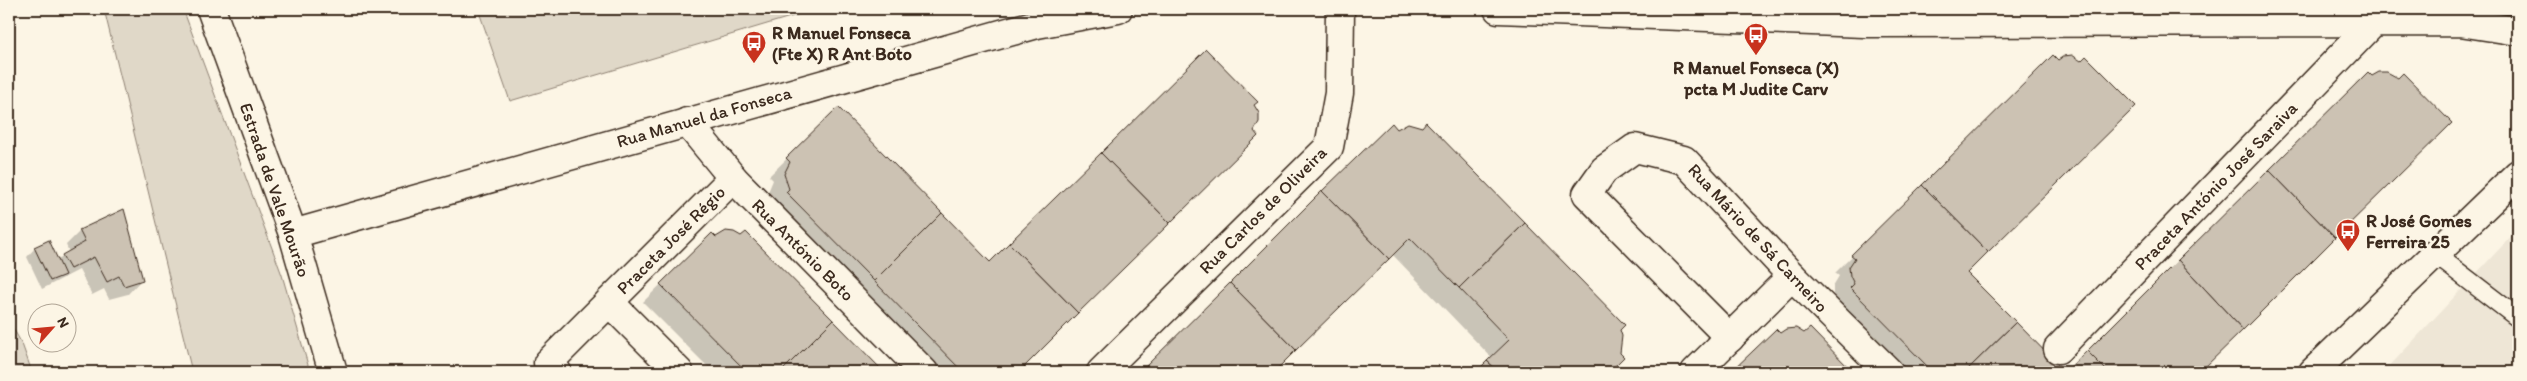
<svg xmlns="http://www.w3.org/2000/svg" width="2527" height="381" font-family="Itim,sans-serif">
<style>
.built{fill:#eee6d6}
.green{fill:#e0d8c8;stroke:#8e8173}
.shadow{fill:#0003}
.building{fill:#ccc2b3;stroke:#3b2a1e}
.lines{fill:none;stroke-linecap:round;stroke-linejoin:round}
.lane-casing{stroke:#3b2a1e;stroke-width:21}
.street-casing{stroke:#3b2a1e;stroke-width:31}
.secondary-casing{stroke:#3b2a1e;stroke-width:31}
.lane{stroke:#fcf5e5;stroke-width:18}
.street{stroke:#fcf5e5;stroke-width:28}
.secondary{stroke:#fcf5e5;stroke-width:28}
.labels{text-anchor:middle;stroke-width:5;stroke-linejoin:round;paint-order:stroke}
.poi-label{font-size:18px;font-weight:bold;fill:#3b2a1e;stroke:#fcf5e5;text-anchor:start}
.street-label{font-size:18px;fill:#3b2a1e;stroke:#fcf5e5}
</style>
<rect width="100%" height="100%" fill="#fcf5e5"/>
<filter id="ink" filterUnits="userSpaceOnUse"><feTurbulence type="fractalNoise" baseFrequency=".02" numOctaves="2"/><feDisplacementMap in="SourceGraphic" scale="10" xChannelSelector="R" yChannelSelector="G"/><feConvolveMatrix kernelMatrix="1 2 1 2 8 2 1 2 1" color-interpolation-filters="sRGB"/></filter>
<g filter="url(#ink)">
<!-- built -->
<polygon class="built" points="2518,229 2518,372 2384,372"/>
<!-- green -->
<g class="green">
<polygon points="104,9 183,9 282,275 310,372 192,372"/>
<polygon points="478,9 817,9 510,101"/>
<polygon points="9,321 22,344 32,372 9,372"/>
</g>
<!-- shadow -->
<g class="shadow">
<polygon points="2053,57 1965,273 2063,372 1899,372 1837,302 1833,294 1833,286 1839,276 1835,273"/>
<polygon points="2368,74 2450,123 2198,372 2066,372"/>
<polygon points="1253,105 1252,131 1257,136 1017,372 929,372 772,208 768,192 773,180 769,176 838,109 990,263"/>
<polygon points="1392,125 1618,329 1619,353 1623,357 1608,372 1478,372 1492,358 1392,254 1272,372 1142,372"/>
<polygon points="80,231 142,279 128,294 109,299 104,289 92,295 79,270 42,289 27,257 35,248 57,261 69,252 66,245"/>
<polygon points="712,234 716,239 741,238 746,234 882,372 713,372 643,302"/>
<polygon points="1810,330 1851,372 1733,372 1776,331 1780,335 1804,335"/>
</g>
<!-- building -->
<g class="building">
<polygon points="1206,49 1258,102 1254,105 1259,113 1259,122 1254,131 1258,136 1170,223 1101,153"/>
<polygon points="2053,55 2058,60 2064,56 2072,55 2081,61 2086,56 2136,106 1988,252 1922,185"/>
<polygon points="2368,72 2372,76 2379,72 2387,72 2398,78 2403,73 2452,123 2335,238 2269,170"/>
<polygon points="838,107 942,213 874,281 786,192 789,189 784,174 790,162 786,158"/>
<polygon points="1426,122 1525,223 1459,288 1410,238 1389,259 1322,191 1392,123 1397,129 1408,123 1422,127"/>
<polygon points="1101,153 1170,223 1078,313 1009,243"/>
<polygon points="2269,170 2335,238 2243,330 2178,260"/>
<polygon points="1922,185 1988,252 1967,273 2016,322 1965,372 1933,372 1850,288 1854,284 1850,276 1849,267 1855,258 1851,255"/>
<polygon points="1322,191 1389,259 1296,350 1230,283"/>
<polygon points="124,209 143,280 124,286 119,276 107,282 94,257 70,269 62,255 85,242 79,230"/>
<polygon points="942,213 990,262 1009,243 1078,313 1019,372 963,372 874,281"/>
<polygon points="1525,223 1625,325 1620,330 1622,336 1620,353 1624,357 1609,372 1499,372 1487,361 1509,340 1459,288"/>
<polygon points="726,231 734,232 741,236 746,232 833,320 781,372 747,372 660,284 712,233 716,237"/>
<polygon points="49,240 65,275 50,281 34,247"/>
<polygon points="2178,260 2243,330 2200,372 2108,372 2087,351"/>
<polygon points="1230,283 1296,350 1274,372 1140,372"/>
<polygon points="833,320 884,372 781,372"/>
<polygon points="2016,322 2065,372 2087,351 2108,372 1965,372"/>
<polygon points="1796,328 1804,333 1810,328 1853,372 1731,372 1776,329 1780,333 1786,329"/>
<polygon points="1487,361 1499,372 1476,372"/>
</g>
<g class="lines">
<defs>
<polyline id="lane" points="2436,255 2518,318"/>
<g id="street">
<polyline points="1498,9 1864,23 2460,22 2518,31"/>
<polyline points="687,122 733,178 924,372"/>
<polyline points="293,234 1037,24 1118,9"/>
<polyline points="609,302 679,372"/>
<polyline points="1730,338 1587,194 1604,170 1635,148 1684,160 1792,276 1889,372"/>
<polyline points="2058,349 2374,22"/>
<polyline points="557,372 548,363 733,178"/>
<polyline points="1101,372 1329,147 1339,93 1340,9"/>
<polyline points="1695,372 1792,276"/>
<polyline points="2313,372 2518,174"/>
</g>
<polyline id="secondary" points="211,9 293,234 333,372"/>
</defs>
<!-- lane casing -->
<use href="#lane" class="lane-casing"/>
<!-- street casing -->
<use href="#street" class="street-casing"/>
<!-- secondary casing -->
<use href="#secondary" class="secondary-casing"/>
<!-- lane -->
<use href="#lane" class="lane"/>
<!-- street -->
<use href="#street" class="street"/>
<!-- secondary -->
<use href="#secondary" class="secondary"/>
</g>
</g>
<!-- icons -->
<defs>
<symbol id="bus-pin" viewBox="-11 -11 22 30"><path d="M0 17L-7.5 6A9.5 9.5 0 1 1 7.5 6Z" fill="#c8321e" stroke="#fcf5e5"/><path d="M-5-6H5V4H4V6H2V4H-2V6H-4V4H-5ZM-3.5-4V0h7V-4ZM-3.5 1.2v1.5H-2V1.2ZM2 1.2v1.5H3.5V1.2Z" fill="#fff"/></symbol>
</defs>
<g fill-rule="evenodd">
<use href="#bus-pin" x="1742" y="21" width="28" height="38"/>
<use href="#bus-pin" x="740" y="29" width="28" height="38"/>
<use href="#bus-pin" x="2334" y="217" width="28" height="38"/>
</g>
<g class="labels">
<!-- poi labels -->
<g class="poi-label">
<text x="772" y="39">R Manuel Fonseca<tspan x="772" dy="21">(Fte X) R Ant Boto</tspan></text>
<text x="1756" y="74" text-anchor="middle">R Manuel Fonseca (X)<tspan x="1756" dy="21">pcta M Judite Carv</tspan></text>
<text x="2366" y="227">R José Gomes<tspan x="2366" dy="21">Ferreira 25</tspan></text>
</g>
<!-- street labels -->
<g class="street-label">
<text transform="translate(704 117) rotate(-16)" y="6">Rua Manuel da Fonseca</text>
<text transform="translate(2216 186) rotate(-46)" y="6">Praceta António José Saraiva</text>
<text transform="translate(275 190) rotate(71)" y="6">Estrada de Vale Mourão</text>
<text transform="translate(1263 210) rotate(-45)" y="6">Rua Carlos de Oliveira</text>
<text transform="translate(1758 238) rotate(47)" y="6">Rua Mário de Sá Carneiro</text>
<text transform="translate(671 240) rotate(-45)" y="6">Praceta José Régio</text>
<text transform="translate(803 250) rotate(45)" y="6">Rua António Boto</text>
</g>
</g>
<!-- margin -->
<rect width="2527" height="381" fill="none" stroke="#fcf5e5" stroke-width="30"/>
<rect x="15" y="15" width="2497" height="351" fill="none" stroke="#3b2a1e" stroke-width="2" filter="url(#ink)"/>
<!-- north arrow -->
<g transform="translate(52 328) rotate(63)"><circle r="24" fill="#fcf5e5" stroke="#afa495"/>
<path d="M0-4L9 19L0 12L-9 19Z" fill="#c8321e"/>
<text y="-8" font-size="14" font-weight="bold" text-anchor="middle" fill="#3b2a1e">N</text>
</g>
</svg>
